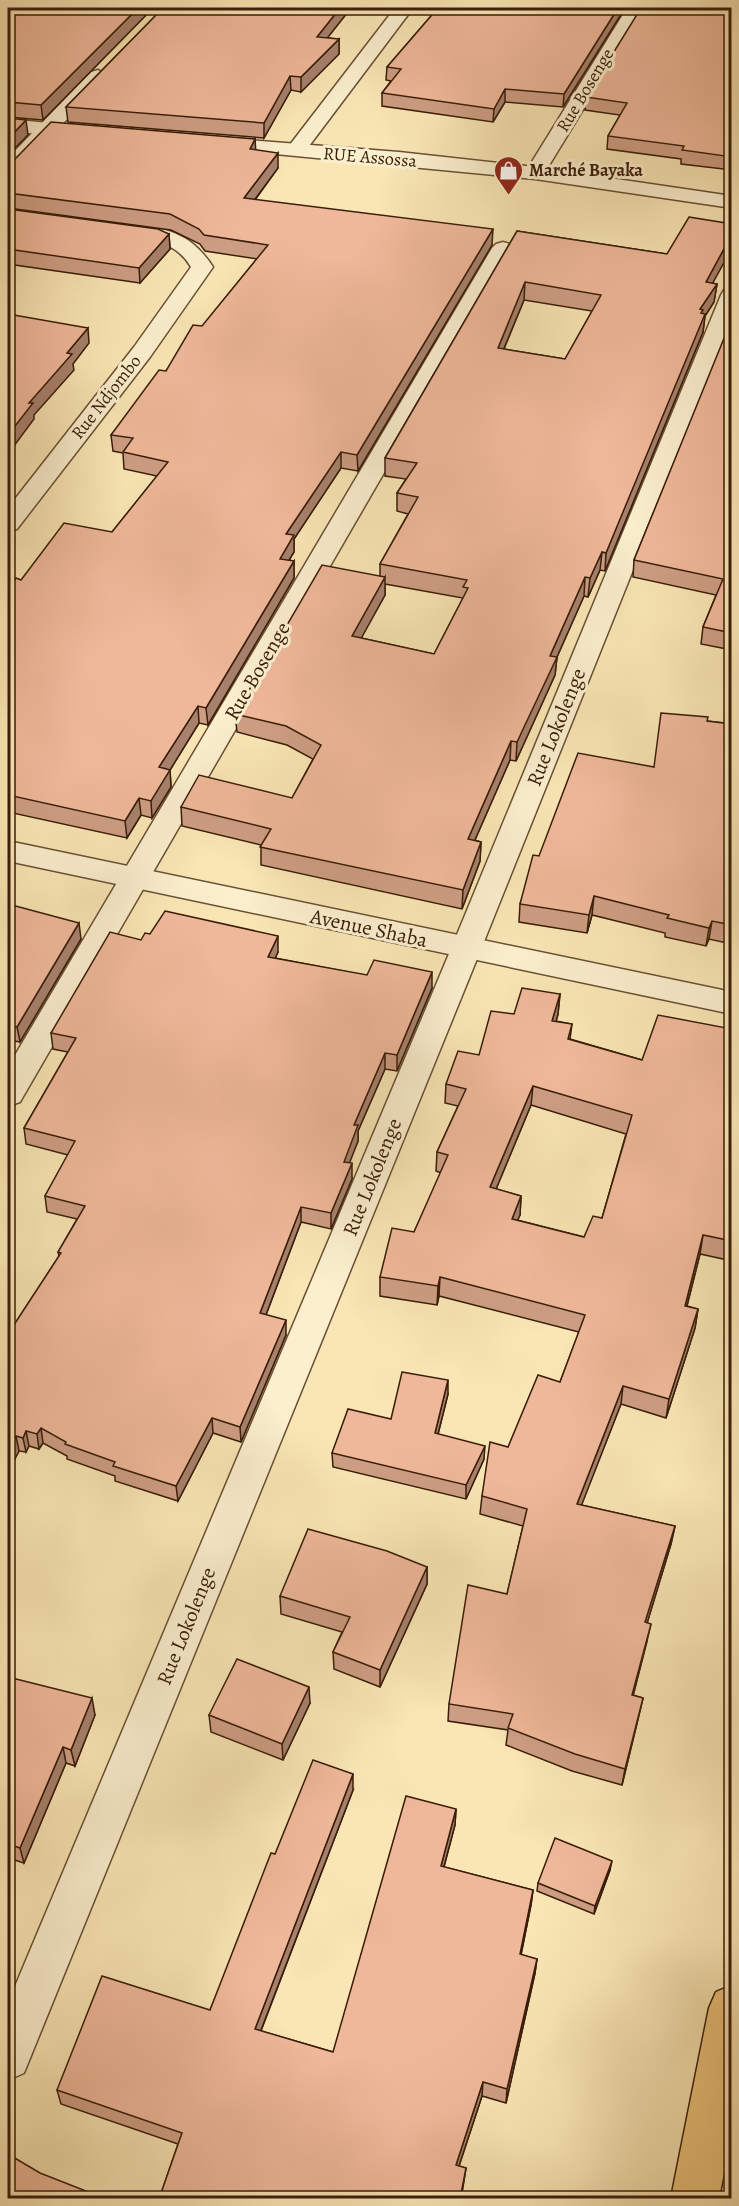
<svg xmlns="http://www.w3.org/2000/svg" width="739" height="2206" font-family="Alegreya,serif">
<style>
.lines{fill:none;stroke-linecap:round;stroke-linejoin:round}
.minor-casing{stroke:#694f34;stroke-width:3}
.tertiary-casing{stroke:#694f34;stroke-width:3}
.primary-casing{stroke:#391d09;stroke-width:3}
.minor{fill:#fbefce;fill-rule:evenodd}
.tertiary{fill:#fbefce;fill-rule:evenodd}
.primary{fill:#ecc37a;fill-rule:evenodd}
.wall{fill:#ce9e84;stroke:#391d09;stroke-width:1.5;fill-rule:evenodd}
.shaded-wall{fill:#a7816c;stroke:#391d09;stroke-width:1.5}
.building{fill:#efb89a;stroke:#391d09;stroke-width:1.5;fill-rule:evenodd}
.labels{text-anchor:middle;stroke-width:6;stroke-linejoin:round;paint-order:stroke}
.far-street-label{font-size:18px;fill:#391d09;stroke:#fbefce}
.far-poi-label{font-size:18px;font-weight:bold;fill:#391d09;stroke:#fbefce;text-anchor:start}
.street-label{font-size:21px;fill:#391d09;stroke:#fbefce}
</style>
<rect width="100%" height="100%" fill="#f9e6b4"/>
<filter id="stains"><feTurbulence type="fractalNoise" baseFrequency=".00333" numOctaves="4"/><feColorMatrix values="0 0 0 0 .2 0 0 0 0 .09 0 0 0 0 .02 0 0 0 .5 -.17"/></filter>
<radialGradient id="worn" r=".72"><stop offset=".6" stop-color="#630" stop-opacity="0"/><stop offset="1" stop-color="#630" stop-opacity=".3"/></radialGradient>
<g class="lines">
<defs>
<g id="minor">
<polygon points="395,8 413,8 303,154 289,154 286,150 289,146"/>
<polygon points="627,8 645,8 542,177 528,177 525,173"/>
<polygon points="98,70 107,76 105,80 15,173 8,175 8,158 91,72"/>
<path d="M124 223C164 228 190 231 213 267L150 357 17 529 8 531V508L134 347 191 267C174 238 146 241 117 233L114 229 117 225Z"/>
<polygon points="503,242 510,244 514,248 20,1102 8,1106 8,1067 492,248 496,244"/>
<polygon points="732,289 732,323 481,949 24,2073 8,2080 8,2003 451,949 721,295 724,290"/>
</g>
<g id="tertiary">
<polygon points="8,119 89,127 99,133 89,139 8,131"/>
<polygon points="209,137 399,152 535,167 732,196 732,208 535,179 202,147 199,143 202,139"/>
<polygon points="8,841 732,992 732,1014 8,861"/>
</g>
<polygon id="primary" points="732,1985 732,2132 719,2198 671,2198 709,2008 716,1992"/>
</defs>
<!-- minor casing -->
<use href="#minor" class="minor-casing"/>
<!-- tertiary casing -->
<use href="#tertiary" class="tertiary-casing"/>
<!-- primary casing -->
<use href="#primary" class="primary-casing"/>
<!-- minor -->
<use href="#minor" class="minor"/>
<!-- tertiary -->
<use href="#tertiary" class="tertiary"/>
<!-- primary -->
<use href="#primary" class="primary"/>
</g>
<!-- wall -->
<g class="wall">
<polygon points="8,8 153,8 43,120 8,117"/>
<polygon points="163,8 351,8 327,38 339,39 339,54 301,92 291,90 264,138 68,122 66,107"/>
<polygon points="437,8 625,8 563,107 505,102 493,122 382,106 382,93 391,81 386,80 387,67 431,16"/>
<polygon points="732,8 732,170 681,164 681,159 607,149 608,136 620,115 585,110 586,97"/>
<polygon points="255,139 255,150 278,168 255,200 492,245 358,471 341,468 294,539 294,552 289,560 294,561 294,578 208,725 199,723 170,770 171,787 152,818 141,815 127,838 8,812 8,589 21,580 112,532 157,476 124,469 123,453 113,451 111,435 166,371 257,259 205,251 200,244 171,230 8,208 8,161"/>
<polygon points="8,209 169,234 170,249 140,283 8,264"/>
<path d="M517 231 667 254 732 234V248L712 283 717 284 714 302 705 316 703 332 605 571 600 570 588 597 584 596 557 657 555 675 516 761 510 760 475 840 481 842 480 861 462 909 261 865V845L182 826 181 807 292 798 313 759 287 745 237 732 235 714 380 576V564L408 514 397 511V493L406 479 385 476V458ZM524 300 592 311 565 359 504 349ZM385 584 463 598 434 654 361 638 385 595Z"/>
<polygon points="732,321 732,650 701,644 703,627 716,595 633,577 634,560"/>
<polygon points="707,721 732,724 732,944 709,939 706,946 665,937 665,933 592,915 587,933 519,922 520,904 539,856 654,767"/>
<polygon points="8,904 81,939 20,1042 8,1040"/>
<polygon points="150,934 278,952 275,958 432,988 397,1071 385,1069 358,1131 358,1141 349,1163 352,1179 331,1229 301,1222 266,1315 286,1335 241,1442 213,1433 178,1501 115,1481 115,1476 67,1459 67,1456 43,1443 39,1449 29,1446 26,1452 19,1451 8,1472 10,1331 59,1256 58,1252 77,1219 47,1212 45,1196 68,1155 26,1144 24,1128 68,1052 53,1049 51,1033 141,940"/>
<path d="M560 994 558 1014 556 1021 572 1024 570 1039 642 1060 732 1029V1261L700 1254 687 1306 698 1309 695 1328 666 1418 621 1404 581 1505 675 1526 671 1544 647 1623V1641L633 1695 643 1698 639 1715 622 1785 572 1771 506 1745 508 1730 448 1721 449 1704 507 1594 523 1526 480 1514 482 1496 508 1447 560 1382 579 1332 439 1296 437 1305 380 1296V1277L414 1232 441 1173 436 1171 437 1152 458 1106 445 1103 446 1084 479 1055 514 1014ZM531 1105 626 1134 602 1218 584 1237 517 1220 520 1215 521 1196 496 1189Z"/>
<polygon points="448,1394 438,1434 484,1459 466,1499 333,1467 332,1453 391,1419"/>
<polygon points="427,1567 427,1584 380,1687 334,1669 333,1652 342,1632 281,1614 280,1596"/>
<polygon points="8,1677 95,1715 75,1766 66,1763 24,1863 8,1858"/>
<polygon points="310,1703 283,1760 211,1732 209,1715"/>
<polygon points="353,1790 261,2031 333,2052 456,1809 455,1825 444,1867 533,1890 531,1905 521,1955 537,1959 535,1973 506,2103 482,2096 459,2166 466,2168 461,2199 159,2199 178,2144 61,2104 57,2090 210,2010 275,1854"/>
<polygon points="610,1870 594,1914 537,1891 538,1883"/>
</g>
<!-- shaded-wall -->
<g class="shaded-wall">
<polygon points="138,8 153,8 43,120 41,105"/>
<polygon points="340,8 351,8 317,51 317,37"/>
<polygon points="618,8 625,8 563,107 564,94"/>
<polygon points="339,39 339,54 301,92 301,77"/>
<polygon points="290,76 291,90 264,138 264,123"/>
<polygon points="505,89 505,102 493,122 494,109"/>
<polygon points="26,120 28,135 8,155 8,139"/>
<polygon points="255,139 256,154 250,149"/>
<polygon points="278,153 278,168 244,214 244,198"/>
<polygon points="493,229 492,245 358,471 357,455"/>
<polygon points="169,234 170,249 140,283 139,268"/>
<polygon points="732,234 732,248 704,299 706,282"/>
<polygon points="525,282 524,300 497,365 498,348"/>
<polygon points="717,284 714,302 705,316 703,332 605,571 606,553 700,309"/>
<polygon points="88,328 89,343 73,364 74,370 34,415 34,419 8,454 8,435 29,403 67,353"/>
<polygon points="341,452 341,468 294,539 294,552 280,575 280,559 286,534"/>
<polygon points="602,552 600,570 588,597 590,578"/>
<polygon points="294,561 294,578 208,725 206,708"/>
<polygon points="385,577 385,595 352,655 352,636"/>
<polygon points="585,577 584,596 557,657 555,675 516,761 517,742 550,656"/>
<polygon points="198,706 199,723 170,770 171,787 152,818 151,801 159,767"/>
<polygon points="511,741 510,760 467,858 468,839"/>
<polygon points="139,798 141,815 127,838 125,821"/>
<polygon points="481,842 480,861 462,909 463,890"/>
<polygon points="594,896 592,915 587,933 589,915"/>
<polygon points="712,921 709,939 706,946 709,928"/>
<polygon points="79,923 81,939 20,1042 17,1027"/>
<polygon points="278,936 278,952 269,972 268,957"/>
<polygon points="432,972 432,988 397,1071 397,1055"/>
<polygon points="560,994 558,1014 551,1040 552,1021"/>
<polygon points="385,1053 385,1069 358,1131 358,1141 344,1177 344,1162 354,1125"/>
<polygon points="533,1086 531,1105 489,1206 490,1187"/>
<polygon points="352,1163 352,1179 331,1229 331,1213"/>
<polygon points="521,1196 520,1215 510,1238 512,1219"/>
<polygon points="301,1207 301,1222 261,1328 260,1313"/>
<polygon points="703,1235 700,1254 682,1325 685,1306"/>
<polygon points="440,1277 439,1296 437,1305 438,1286"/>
<polygon points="698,1309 695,1328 666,1418 669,1399"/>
<polygon points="286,1320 286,1335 241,1442 240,1427"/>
<polygon points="448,1380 448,1394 435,1446 435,1433"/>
<polygon points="623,1386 621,1404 575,1522 577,1504"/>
<polygon points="212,1418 213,1433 178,1501 176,1486"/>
<polygon points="41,1428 43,1443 39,1449 37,1434"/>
<polygon points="26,1431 29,1446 26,1452 23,1438"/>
<polygon points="16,1436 19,1451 8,1472 8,1452"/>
<polygon points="485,1446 484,1459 466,1499 466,1485"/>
<polygon points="675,1526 671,1544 642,1640 645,1622"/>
<polygon points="427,1567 427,1584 380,1687 380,1670"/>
<polygon points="651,1624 647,1641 629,1712 632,1695"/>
<polygon points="309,1687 310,1703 283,1760 282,1744"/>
<polygon points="92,1698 95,1715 75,1766 71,1750"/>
<polygon points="643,1698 639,1715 622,1785 625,1769"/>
<polygon points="63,1747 66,1763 24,1863 20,1848"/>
<polygon points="353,1774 353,1790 256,2043 255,2029"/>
<polygon points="456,1809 455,1825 440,1881 441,1866"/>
<polygon points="612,1861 610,1870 594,1914 595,1906"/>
<polygon points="533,1890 531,1905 518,1969 520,1954"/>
<polygon points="537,1959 535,1973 506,2103 507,2089"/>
<polygon points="483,2082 482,2096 455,2178 456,2165"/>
<polygon points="466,2168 461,2199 460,2199"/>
</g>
<!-- building -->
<g class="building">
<polygon points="8,8 138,8 41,105 8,102"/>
<polygon points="163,8 340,8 317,37 339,39 301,77 290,76 264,123 66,107"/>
<polygon points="437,8 618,8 564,94 505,89 494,109 382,93 401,69 387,67 431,16"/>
<polygon points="641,8 732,8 732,157 682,150 684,146 608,136 627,103 586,97"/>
<polygon points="8,118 26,120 8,139"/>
<polygon points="51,122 255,139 250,149 278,153 244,198 493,229 357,455 341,452 286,534 294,535 280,559 294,561 206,708 198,706 159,767 170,770 151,801 139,798 125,821 8,795 8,589 16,578 21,580 64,523 112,532 168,462 123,452 133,438 111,435 159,370 166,371 193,325 202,326 268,245 204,235 199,229 170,214 8,193 8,161 15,159"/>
<polygon points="8,209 158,229 169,234 139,268 8,249"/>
<path d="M689 217 732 224V234L706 282 717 284 700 309 703 310 701 313 705 314 606 553 602 552 590 578 585 577 550 656 557 657 517 742 511 741 468 839 481 842 463 890 260 847 271 829 181 807 199 775 292 798 321 745 286 726 235 714 322 565 385 577 352 636 434 654 468 588 463 587 467 580 380 564 418 497 397 493 417 463 385 458 517 231 667 254ZM525 282 601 295 565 359 498 348Z"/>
<polygon points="8,314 88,328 67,353 72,354 29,403 33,403 8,435"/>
<polygon points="731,321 732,321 732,633 703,627 723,579 634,560"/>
<polygon points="661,713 708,717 707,721 732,724 732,925 712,921 709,928 667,918 669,915 594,896 589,915 520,904 533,855 539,856 578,753 654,767"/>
<polygon points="8,904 79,923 17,1027 8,1025"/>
<polygon points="165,911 278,936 268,957 367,975 374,960 432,972 397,1055 385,1053 354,1125 358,1125 344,1162 352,1163 331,1213 301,1207 260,1313 286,1320 240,1427 212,1418 176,1486 113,1466 115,1462 65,1444 66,1442 41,1428 37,1434 26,1431 23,1438 16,1436 8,1452 8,1331 10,1331 61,1253 58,1252 85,1206 45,1196 75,1141 24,1128 76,1038 51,1033 110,932 141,940 145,933 150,934"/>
<path d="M522 988 560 994 552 1021 572 1024 568 1039 642 1060 658 1015 732 1029V1241L703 1235 685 1306 698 1309 669 1399 623 1386 577 1504 675 1526 645 1622 651 1624 632 1695 643 1698 625 1769 575 1754 508 1728 513 1714 449 1704 468 1585 507 1594 527 1509 482 1496 490 1442 508 1447 538 1375 560 1382 585 1315 440 1277 438 1286 380 1277 392 1228 414 1232 448 1155 437 1152 466 1089 446 1084 458 1051 479 1055 491 1011 514 1014ZM533 1086 632 1115 602 1218 593 1216 584 1237 512 1219 521 1196 490 1187Z"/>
<polygon points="402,1372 448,1380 435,1433 485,1446 466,1485 332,1453 348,1409 391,1419"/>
<polygon points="308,1529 387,1551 427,1567 380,1670 333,1652 350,1617 280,1596"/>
<polygon points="237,1659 309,1687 282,1744 209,1715"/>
<polygon points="8,1677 92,1698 71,1750 63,1747 20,1848 8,1844"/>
<polygon points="313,1760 353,1774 255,2029 333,2052 406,1796 456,1809 441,1866 533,1890 520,1954 537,1959 507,2089 483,2082 456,2165 466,2168 460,2199 159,2199 182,2133 57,2090 102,1976 210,2010 271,1853 275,1854"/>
<polygon points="555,1838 612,1861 595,1906 538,1883"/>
<polygon points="8,2154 40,2173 101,2197 100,2199 11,2199 8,2197"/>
</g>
<!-- icons -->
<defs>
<symbol id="shop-pin" viewBox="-11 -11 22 30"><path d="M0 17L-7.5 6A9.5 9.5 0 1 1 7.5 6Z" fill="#8f2418" stroke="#fbefce"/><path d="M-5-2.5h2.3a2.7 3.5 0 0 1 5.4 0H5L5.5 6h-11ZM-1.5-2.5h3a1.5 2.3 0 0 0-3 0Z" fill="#fff"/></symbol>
</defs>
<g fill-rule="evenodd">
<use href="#shop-pin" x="492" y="154" width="33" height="45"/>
</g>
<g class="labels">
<!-- far-street labels -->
<g class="far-street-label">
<text transform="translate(585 90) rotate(-59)" y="6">Rue Bosenge</text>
<text transform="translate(370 157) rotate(5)" y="6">RUE Assossa</text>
<text transform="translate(106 397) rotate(-52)" y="6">Rue Ndjombo</text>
</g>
<!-- far-poi labels -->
<g class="far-poi-label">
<text x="529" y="176">Marché Bayaka</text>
</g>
<!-- street labels -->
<g class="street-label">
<text transform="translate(257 671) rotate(-60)" y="7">Rue Bosenge</text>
<text transform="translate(556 727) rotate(-68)" y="7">Rue Lokolenge</text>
<text transform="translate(369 928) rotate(12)" y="7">Avenue Shaba</text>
<text transform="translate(372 1177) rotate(-68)" y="7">Rue Lokolenge</text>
<text transform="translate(186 1626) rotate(-68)" y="7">Rue Lokolenge</text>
</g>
</g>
<!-- margin -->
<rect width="739" height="2206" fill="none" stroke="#f9e6b4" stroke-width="30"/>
<rect x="9" y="9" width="721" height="2188" fill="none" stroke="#391d09" stroke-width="3"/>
<rect x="15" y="15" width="709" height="2176" fill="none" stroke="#391d09" stroke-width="1.5"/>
<rect width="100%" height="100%" filter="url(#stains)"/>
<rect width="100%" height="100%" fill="url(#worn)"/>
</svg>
